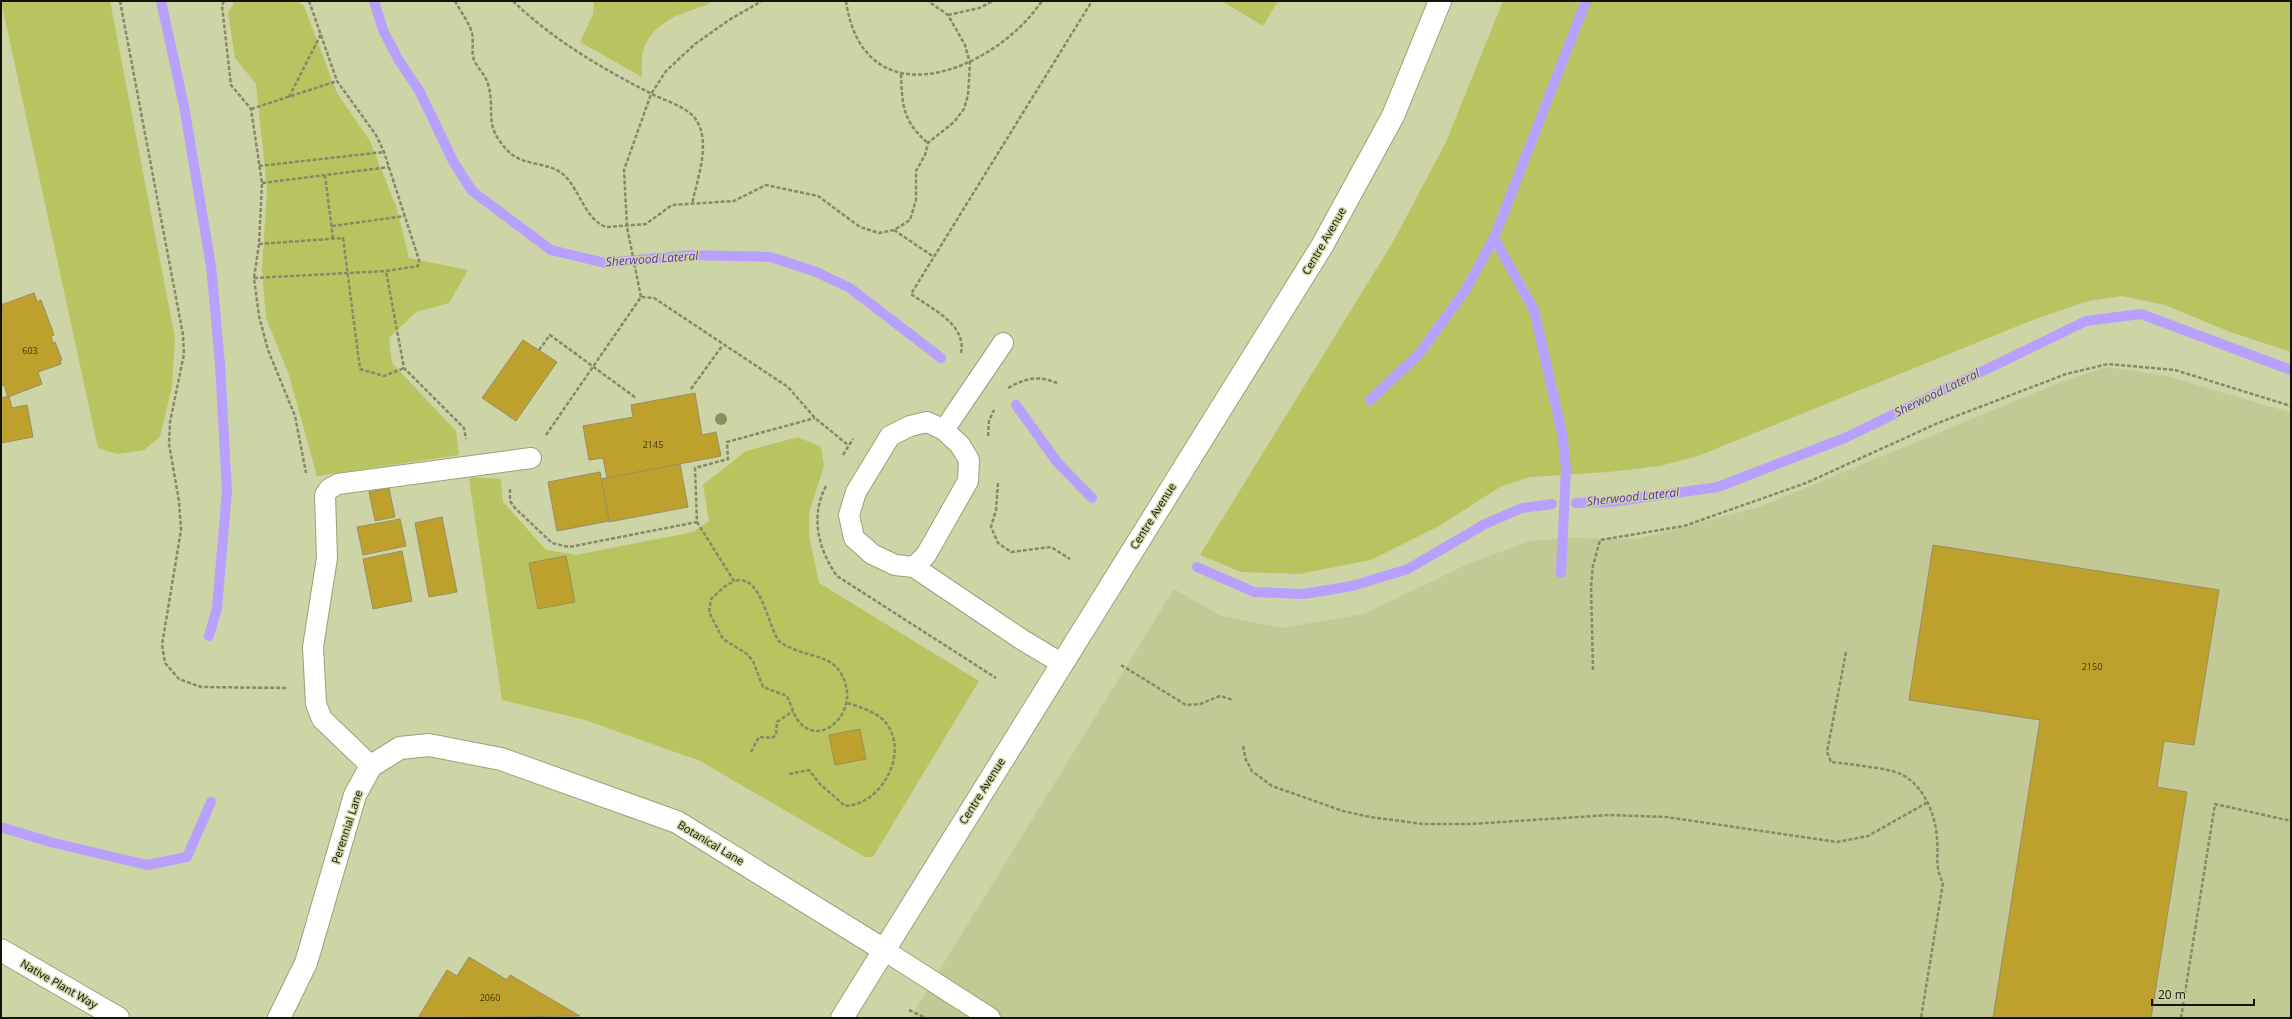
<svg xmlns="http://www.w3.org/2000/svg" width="2292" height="1019" font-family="'Open Sans',sans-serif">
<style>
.built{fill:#c2c994}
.green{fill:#b9c461}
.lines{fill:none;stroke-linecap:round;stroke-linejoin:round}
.stream{stroke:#b8a1fe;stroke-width:10}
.building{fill:#bea12d;stroke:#998d62}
.lane-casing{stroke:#9ba176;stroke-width:22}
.street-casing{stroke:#9ba176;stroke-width:24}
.secondary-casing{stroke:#9ba176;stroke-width:24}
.path{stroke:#858a68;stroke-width:2.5;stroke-dasharray:4 2;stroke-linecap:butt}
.lane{stroke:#fff;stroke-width:20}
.street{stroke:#fff;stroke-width:22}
.secondary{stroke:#fff;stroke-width:22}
.tree{fill:#8a905d}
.labels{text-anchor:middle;stroke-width:3;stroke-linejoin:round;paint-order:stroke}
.number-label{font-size:9px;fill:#3d370e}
.street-label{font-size:11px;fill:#121404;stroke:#cdd4a6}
.water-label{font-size:12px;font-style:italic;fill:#602db2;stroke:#cdd4a6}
</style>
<rect width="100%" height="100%" fill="#cdd4a6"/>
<!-- built -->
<polygon class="built" points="2106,367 2163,375 2291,413 2291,1018 910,1018 1174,589 1221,616 1281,628 1364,614 1468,564 1529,541 1572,538 1638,539 1762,506 2061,382"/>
<!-- green -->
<g class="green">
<polygon points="1,1 110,1 175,338 172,387 160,437 144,450 117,454 98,448"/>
<polygon points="235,1 297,1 304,6 337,93 370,141 397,209 409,258 468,270 449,303 416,312 389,338 392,363 456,431 459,455 317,476 289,375 266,318 262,270 267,189 256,84 235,58 228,13"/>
<path d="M594 1H710L709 4C683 13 655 20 644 48 641 56 642 68 642 77L580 42 593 14Z"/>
<polygon points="1222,1 1278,1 1263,26"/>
<polygon points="1503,1 2291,1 2291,352 2230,332 2165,305 2122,296 2088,301 2030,321 1698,456 1660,466 1608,472 1530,477 1500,487 1439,526 1371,560 1299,574 1241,572 1200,555 1393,242 1446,142"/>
<polygon points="798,437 821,447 824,466 809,513 809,535 819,583 979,681 873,857 865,857 700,761 585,720 502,700 469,479 473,477 501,479 503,502 546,550 576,555 693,532 709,521 703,485 746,451"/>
</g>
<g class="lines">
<!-- stream -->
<g class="stream">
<polyline points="161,1 184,106 211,266 220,364 227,491 217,608 209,636"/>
<polyline points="374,1 383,30 398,59 420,92 453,161 472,191 551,250 605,263 690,255 770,257 814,271 850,288 941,358"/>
<polyline points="1494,238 1534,310 1562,433 1566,469 1561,573"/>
<polyline points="1370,400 1419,354 1465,291 1494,238 1586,1"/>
<polyline points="1016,405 1057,462 1092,498"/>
<polyline points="1576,503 1612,502 1718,487 1847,437 2086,321 2141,314 2291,370"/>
<polyline points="1197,567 1254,592 1304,594 1352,586 1408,569 1485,524 1522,508 1552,504"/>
<polyline points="1,827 50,842 147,865 187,857 211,802"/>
</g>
</g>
<!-- building -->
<g class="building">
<polygon points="34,293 37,302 41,300 54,335 51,336 53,343 55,342 62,360 60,361 61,364 38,372 42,384 8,397 4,385 1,386 1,316 3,315 1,305"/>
<polygon points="523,340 557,362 516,421 482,398"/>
<polygon points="695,393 702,435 716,432 721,456 607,478 603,458 589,460 583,426 633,417 631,405"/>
<polygon points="9,396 12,408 27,405 33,437 1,443 1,398"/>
<polygon points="680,464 688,507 609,522 601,479"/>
<polygon points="600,472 609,521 557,531 548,482"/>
<polygon points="389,488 395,517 375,521 369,492"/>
<polygon points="442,517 457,592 429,597 415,523"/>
<polygon points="400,519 406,546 363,555 357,527"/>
<polygon points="1933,545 2219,590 2194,745 2164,741 2157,787 2187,792 2151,1018 1993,1018 2040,720 1909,700"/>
<polygon points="402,551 412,601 373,609 363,559"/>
<polygon points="566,556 575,602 538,609 529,563"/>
<polygon points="860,729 866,759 835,765 829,735"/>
<polygon points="469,957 507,980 510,975 580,1016 418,1018 447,970 457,976"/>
</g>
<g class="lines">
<defs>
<g id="lane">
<polyline points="1003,343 944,430 927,422 910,426 890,436 856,492 849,515 854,538 872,554 895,565 914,567 1021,639 1061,663"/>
<polyline points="914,567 926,555 968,481 969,460 960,445 944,430"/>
<polyline points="371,766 322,719 316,704 313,647 327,558 325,495 329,489 338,484 531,458"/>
<polyline points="884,950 990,1018"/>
</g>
<g id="street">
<polyline points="1,950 118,1018"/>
<polyline points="279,1018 306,963 355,795 371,766 400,748 429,745 501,759 677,822 884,950"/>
</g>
<polyline id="secondary" points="842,1018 1322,246 1393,116 1440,1"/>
</defs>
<!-- lane casing -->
<use href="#lane" class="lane-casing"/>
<!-- street casing -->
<use href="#street" class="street-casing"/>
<!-- secondary casing -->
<use href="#secondary" class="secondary-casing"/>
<!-- path -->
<g class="path">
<polyline points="120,1 183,335 184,354 170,422 169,444 179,501 181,530 162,645 165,663 179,679 201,687 288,688"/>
<polyline points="224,1 222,6 231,85 251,109 262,183 259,244 254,278 259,316 268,350 295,416 306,473"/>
<polyline points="309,1 337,81 376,135 384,152 419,260 418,266 386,271 404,368 464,428 466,439"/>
<path d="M455 1C460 11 469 22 472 33 474 42 471 52 474 60 478 69 485 74 488 84 496 112 482 124 508 151 523 167 550 161 565 176 580 191 585 219 606 227L646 224 672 205 734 201 766 185 818 196 860 227 879 233 894 230 910 220 916 200V171L925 155 928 143 954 122 964 109 968 95 970 63 965 45 948 15 928 1"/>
<path d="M513 1C553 40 603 69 652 94 667 102 690 107 698 123 710 146 697 180 692 204"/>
<path d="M846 1C864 123 994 72 1042 1"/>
<polyline points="948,15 979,8 993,1"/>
<path d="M901 74C902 105 903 122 928 143"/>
<polyline points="289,97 321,34"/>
<polyline points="251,109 337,81"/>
<polyline points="259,166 384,152"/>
<polyline points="325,175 333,239"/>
<polyline points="262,183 389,167"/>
<polyline points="332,226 405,216"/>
<polyline points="894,230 934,257"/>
<polyline points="259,244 343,238 360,369 384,376 404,368"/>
<polyline points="254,278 386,271"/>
<polyline points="641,297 627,227 624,170 651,94 666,71 695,44 729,20 762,1"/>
<polyline points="539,350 550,335 636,398"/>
<path d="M961 353C967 324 930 308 911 294L1092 1"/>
<path d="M1008 388C1027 378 1036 375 1057 383"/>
<polyline points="691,389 722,346"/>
<polyline points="546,435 641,297 654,298 788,387 815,418 848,445"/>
<polyline points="988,436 989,421 994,410"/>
<polyline points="843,455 853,439"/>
<polyline points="998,483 996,510 991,527 998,543 1011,552 1051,547 1070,559"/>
<path d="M826 486C810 516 818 549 837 576L996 678"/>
<polyline points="510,489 510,501 515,508 552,543 569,547 697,522 695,468 728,459 727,442 815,418"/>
<path d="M697 522 734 581 724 587 711 599 709 612 723 639 747 654 753 661 763 687 787 696C790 703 793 712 797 719 818 749 854 717 846 686 838 654 813 659 789 647 786 646 782 644 779 641 767 625 762 573 734 581"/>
<path d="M1846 652 1827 752 1831 762C1847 764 1888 768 1901 774 1924 786 1935 813 1937 838 1939 856 1934 866 1943 883L1921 1018"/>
<polyline points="1121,665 1186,705 1200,704 1220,696 1233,700"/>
<polyline points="1593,670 1591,587 1593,566 1600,540 1684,526 1806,483 1938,423 2066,374 2108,364 2175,370 2291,406"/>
<polyline points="1243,746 1246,760 1252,771 1272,786 1343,811 1370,817 1423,824 1470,824 1610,815 1666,817 1837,842 1868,836 1928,802"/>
<polyline points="751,752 759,737 772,738 776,735 777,722 793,711"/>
<path d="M789 774 809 770 820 784 845 806C881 805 910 753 886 723 877 712 860 707 848 703"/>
<polyline points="909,1010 926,1018"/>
<polyline points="2181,1018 2215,804 2291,821"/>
</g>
<!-- lane -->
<use href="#lane" class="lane"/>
<!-- street -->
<use href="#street" class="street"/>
<!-- secondary -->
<use href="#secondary" class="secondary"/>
</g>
<!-- trees -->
<circle class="tree" cx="721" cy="419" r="6"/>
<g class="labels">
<!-- number labels -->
<g class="number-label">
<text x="30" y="354">603</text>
<text x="653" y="448">2145</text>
<text x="2092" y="670">2150</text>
<text x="490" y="1001">2060</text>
</g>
<!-- street labels -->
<g class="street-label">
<text transform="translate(1324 241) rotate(-60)" y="4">Centre Avenue</text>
<text transform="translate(1153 516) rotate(-58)" y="4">Centre Avenue</text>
<text transform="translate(982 791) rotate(-58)" y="4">Centre Avenue</text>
<text transform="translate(347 827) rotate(-72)" y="4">Perennial Lane</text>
<text transform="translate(711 843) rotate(31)" y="4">Botanical Lane</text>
<text transform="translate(59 984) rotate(30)" y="4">Native Plant Way</text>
</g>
<!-- water labels -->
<g class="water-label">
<text transform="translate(652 259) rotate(-4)" y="4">Sherwood Lateral</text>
<text transform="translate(1937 393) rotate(-26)" y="4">Sherwood Lateral</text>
<text transform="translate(1633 497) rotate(-6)" y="4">Sherwood Lateral</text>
</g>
</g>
<!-- border -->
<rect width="2292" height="1019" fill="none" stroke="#121404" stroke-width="4"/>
<!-- scale -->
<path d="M2152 999v6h102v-6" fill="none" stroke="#121404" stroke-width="2"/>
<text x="2158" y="999" font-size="12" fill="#121404" stroke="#cdd4a6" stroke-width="3" paint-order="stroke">20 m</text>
</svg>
